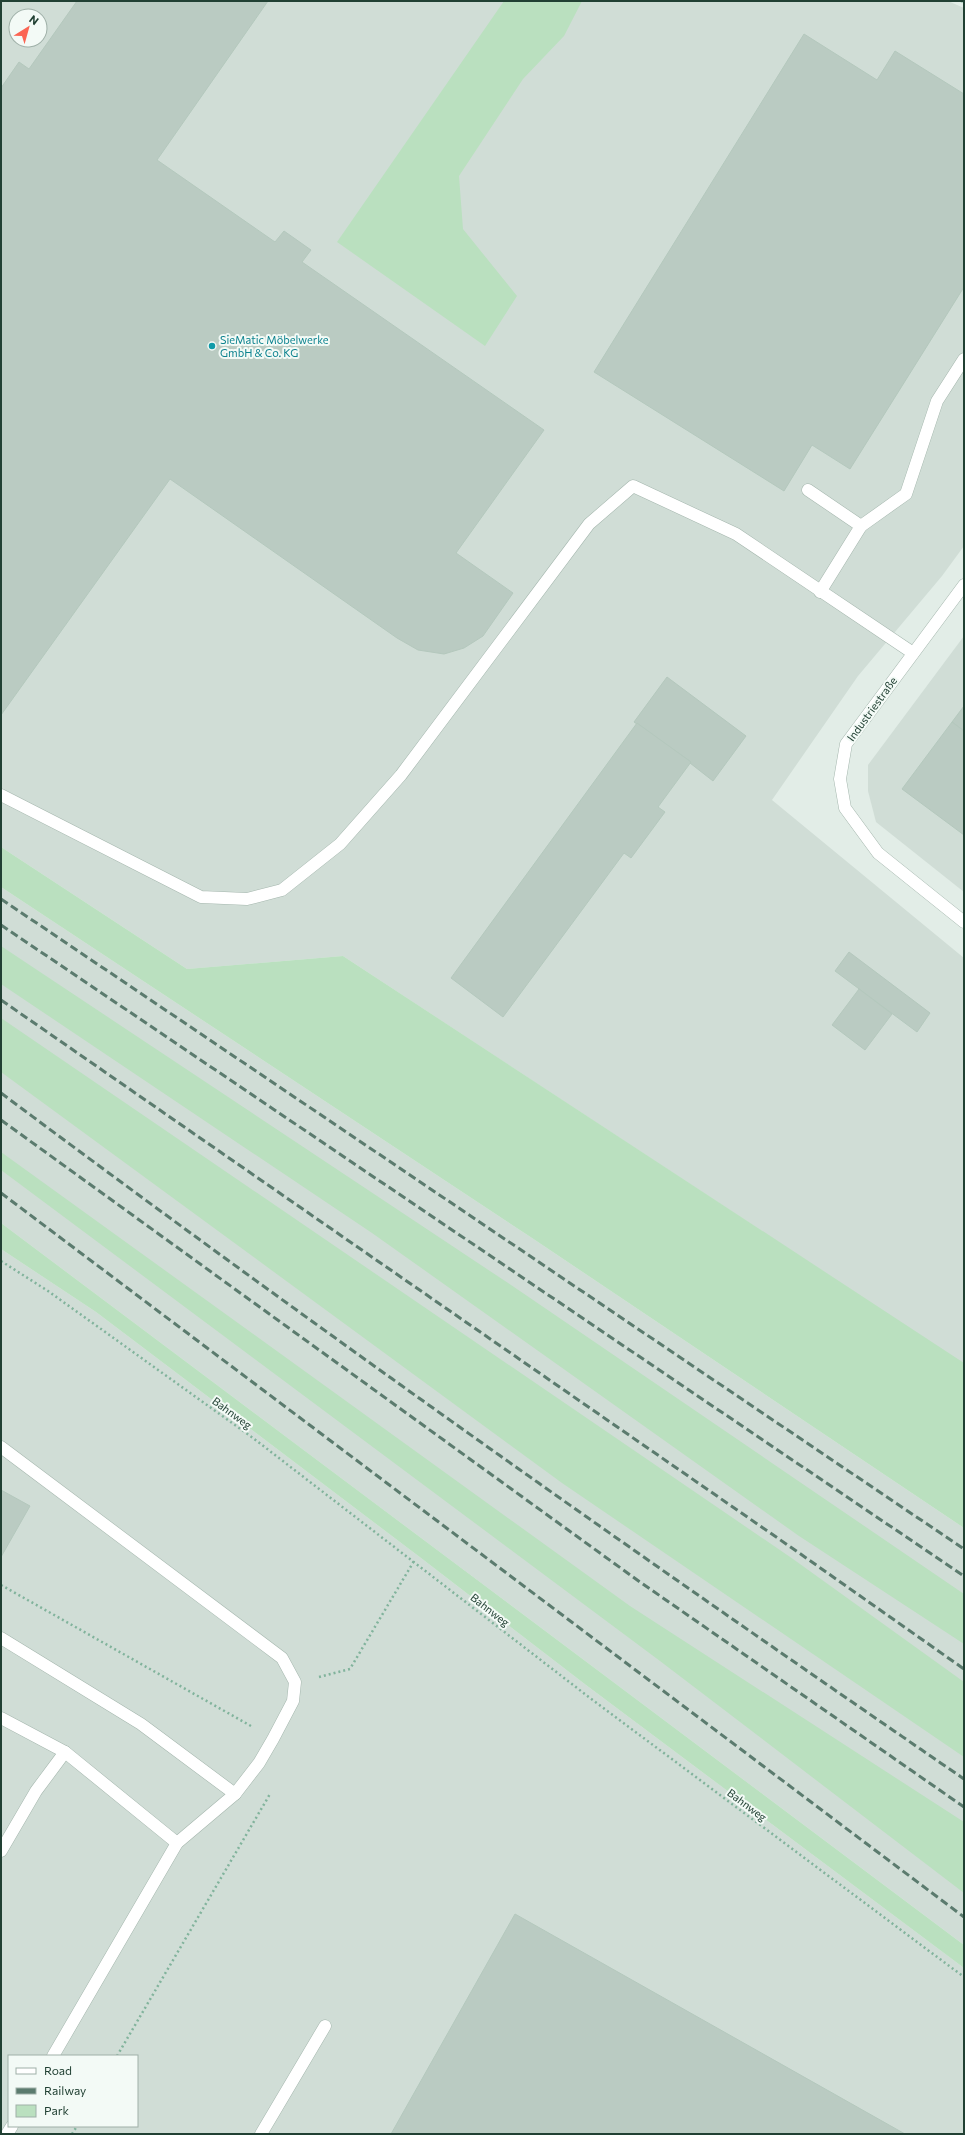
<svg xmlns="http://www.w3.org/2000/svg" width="965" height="2135" font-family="Commissioner,sans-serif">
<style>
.built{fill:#d0ddd6;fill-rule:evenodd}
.green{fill:#bae0bf}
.building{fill:#bacbc2;stroke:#b4c8bd}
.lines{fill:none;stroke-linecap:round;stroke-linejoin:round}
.service-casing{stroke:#a4b6ad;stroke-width:13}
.minor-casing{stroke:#a4b6ad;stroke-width:13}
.path{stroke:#81b39c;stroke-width:2.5;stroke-dasharray:2 3;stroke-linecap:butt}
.service{stroke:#fff;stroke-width:12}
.minor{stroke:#fff;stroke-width:12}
.rail{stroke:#5b7b6e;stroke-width:3;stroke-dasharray:8 4;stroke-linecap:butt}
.culture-dot{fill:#0f9aa8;stroke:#f3faf6;stroke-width:1.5}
.labels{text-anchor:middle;stroke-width:4;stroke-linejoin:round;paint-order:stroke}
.culture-label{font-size:11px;fill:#0d838f;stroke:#f3faf6;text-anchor:start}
.street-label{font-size:11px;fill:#214033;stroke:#f3faf6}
</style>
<rect width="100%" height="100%" fill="#e2ede7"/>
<!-- built -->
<g class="built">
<path d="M1 1H948L964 8V546L942 576 858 676 772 800 964 958V1364L343 956 187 969 1 847ZM16 16H40V40H16Z"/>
<polygon points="964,636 964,892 876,822 868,791 868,765"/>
<polygon points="1,887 532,1238 964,1528 964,1945 1,1223"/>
<path d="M1 1249 96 1312 421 1558 586 1685 964 1968V2134H1ZM9 2056H137V2126H9Z"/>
</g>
<!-- green -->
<g class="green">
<polygon points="504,1 582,1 564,36 523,79 459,176 463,229 517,296 485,346 337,242"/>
<polygon points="1,847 187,969 343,956 964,1363 964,1528 532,1238 1,887"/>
<polygon points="1,946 514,1287 964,1594 964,1644 799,1536 372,1233 1,984"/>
<polygon points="1,1018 793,1559 964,1682 964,1757 562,1483 1,1072"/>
<polygon points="1,1152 630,1606 964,1822 964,1893 660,1661 1,1170"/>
<polygon points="1,1223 964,1945 964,1968 586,1685 421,1558 96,1312 1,1249"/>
</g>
<!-- building -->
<g class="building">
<polygon points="77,1 268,1 157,160 275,242 284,231 311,250 302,262 544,430 456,553 513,593 483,636 464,648 444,654 418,650 397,638 170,479 1,715 1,88 19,62 29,69"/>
<polygon points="804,34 877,80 895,51 964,94 964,287 850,469 812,445 784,491 594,372"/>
<polygon points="667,677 746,736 713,781 690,763 691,762 634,722"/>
<polygon points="964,706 964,731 952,722"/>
<polygon points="952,722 964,731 964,835 902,789"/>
<polygon points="637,723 691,762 658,807 665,812 631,858 624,853 503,1017 451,978"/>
<polygon points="849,952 930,1013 917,1032 835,971"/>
<polygon points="859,989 892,1014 865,1050 832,1025"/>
<polygon points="1,1490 30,1506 1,1557"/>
<polygon points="515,1914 905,2134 391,2134"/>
</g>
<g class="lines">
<defs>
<g id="service">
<polyline points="808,490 861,526 906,494 937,401 964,359"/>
<polyline points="820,592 861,526"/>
<polyline points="1,795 201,897 247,899 282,890 340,844 401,775 589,524 633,486 736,534 913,653"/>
<polyline points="1,1447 282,1658 295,1682 293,1701 273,1739 259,1763 235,1794 177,1843 53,2056"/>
<polyline points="1,1638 141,1724 235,1794"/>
<polyline points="1,1718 65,1752"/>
<polyline points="1,1851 36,1791 65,1752 177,1843"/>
<polyline points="7,2134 12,2126"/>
<polyline points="261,2134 325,2026"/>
</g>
<polyline id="minor" points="964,585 846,744 840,779 845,808 878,853 964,922"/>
</defs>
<!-- service casing -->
<use href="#service" class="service-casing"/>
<!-- minor casing -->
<use href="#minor" class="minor-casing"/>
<!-- path -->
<g class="path">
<polyline points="961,1 964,2"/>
<polyline points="1,1261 48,1291 253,1438 590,1698 964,1977"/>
<polyline points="1,1585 251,1726"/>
<polyline points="319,1677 350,1669 414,1561"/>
<polyline points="117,2056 270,1794"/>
<polyline points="72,2134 77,2126"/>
</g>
<!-- service -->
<use href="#service" class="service"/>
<!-- minor -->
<use href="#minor" class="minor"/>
<!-- rail -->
<g class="rail">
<polyline points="1,899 964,1549"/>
<polyline points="1,925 964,1576"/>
<polyline points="1,1000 792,1548 964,1669"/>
<path d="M1 1093C317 1329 639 1556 964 1779"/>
<polyline points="1,1120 640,1582 964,1807"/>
<polyline points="1,1193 964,1917"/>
</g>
</g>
<!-- markers -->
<circle class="culture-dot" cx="212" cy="346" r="4"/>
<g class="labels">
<!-- culture labels -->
<g class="culture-label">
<text x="220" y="344">SieMatic Möbelwerke<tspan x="220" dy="13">GmbH &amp; Co. KG</tspan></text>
</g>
<!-- street labels -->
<g class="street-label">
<text transform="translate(872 709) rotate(-54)" y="4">Industriestraße</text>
<text transform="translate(232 1413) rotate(36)" y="4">Bahnweg</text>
<text transform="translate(490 1610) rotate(38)" y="4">Bahnweg</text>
<text transform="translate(747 1805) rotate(37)" y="4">Bahnweg</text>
</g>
</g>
<!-- border -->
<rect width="965" height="2135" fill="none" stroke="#214033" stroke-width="4"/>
<!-- legend -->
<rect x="8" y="2055" width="130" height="72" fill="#f3faf6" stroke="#9fb0a8"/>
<rect x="16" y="2068" width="20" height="6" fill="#ffffff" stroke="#9fb0a8"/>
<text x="44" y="2075" font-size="12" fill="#214033">Road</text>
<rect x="16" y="2088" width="20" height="6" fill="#5b7b6e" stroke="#9fb0a8"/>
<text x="44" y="2095" font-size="12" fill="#214033">Railway</text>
<rect x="16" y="2105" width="20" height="12" fill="#bae0bf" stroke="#9fb0a8"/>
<text x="44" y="2115" font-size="12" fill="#214033">Park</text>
<!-- north arrow -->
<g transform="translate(28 28) rotate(37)"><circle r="19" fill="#f3faf6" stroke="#9fb0a8"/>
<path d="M0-3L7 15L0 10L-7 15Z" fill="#fb6553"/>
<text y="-6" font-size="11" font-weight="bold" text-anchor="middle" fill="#214033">N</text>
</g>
</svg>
